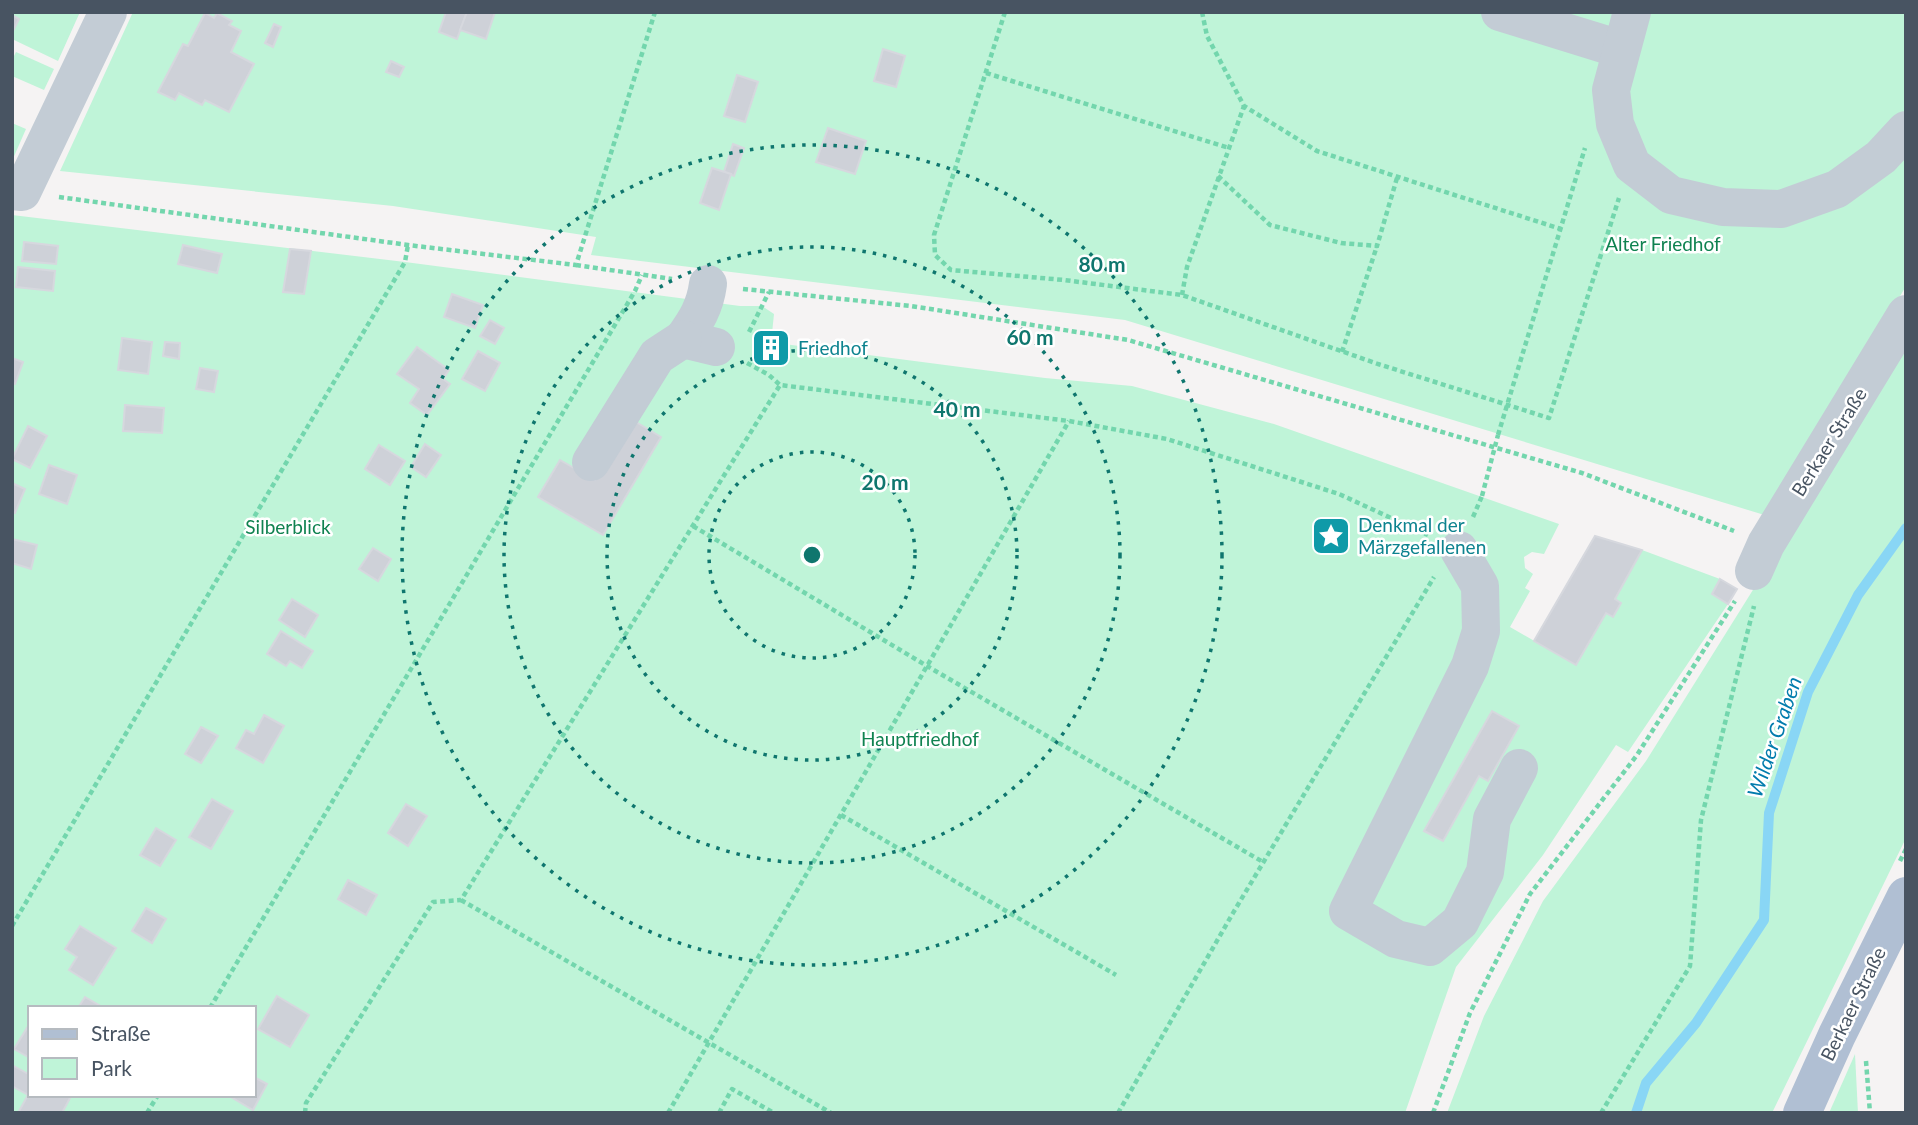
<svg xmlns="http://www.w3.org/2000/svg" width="1918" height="1125" font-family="Lato,sans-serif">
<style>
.green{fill:#bff4d8;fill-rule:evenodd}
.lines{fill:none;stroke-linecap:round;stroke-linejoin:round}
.stream{stroke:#89d6f5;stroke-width:10}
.building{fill:#ced1d8;stroke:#d6d8de;stroke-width:2}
.path{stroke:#73d6ad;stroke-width:4.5;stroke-dasharray:5 3.5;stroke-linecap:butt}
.minor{stroke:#c3ccd5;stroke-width:38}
.major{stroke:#b0bfd3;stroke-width:38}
.path-bridge{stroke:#73d6ad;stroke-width:4.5;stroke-dasharray:5 3.5;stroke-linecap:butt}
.ring{fill:none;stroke:#0f766e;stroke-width:3.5;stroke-dasharray:3.5 7}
.labels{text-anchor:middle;stroke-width:5;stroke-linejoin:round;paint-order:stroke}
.park-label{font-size:19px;fill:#0f8250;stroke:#fff}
.culture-label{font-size:19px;fill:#0d838f;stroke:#fff;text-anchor:start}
.street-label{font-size:19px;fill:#485462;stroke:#fff}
.water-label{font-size:21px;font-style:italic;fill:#027cad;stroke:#fff}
.centre{fill:#0f766e;stroke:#fff;stroke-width:3.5}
.ring-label{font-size:21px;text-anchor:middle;font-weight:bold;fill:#0f766e;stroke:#fff;stroke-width:5;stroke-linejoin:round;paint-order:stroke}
</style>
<rect width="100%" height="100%" fill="#f5f3f3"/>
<!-- green -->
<g class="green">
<polygon points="12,12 80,12 58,61 12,39 12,33 19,19 12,15"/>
<polygon points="133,12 1906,12 1906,286 1771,517 1125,320 591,255 596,237 393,206 60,171"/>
<polygon points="16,52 54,69 44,90 12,76 12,60"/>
<polygon points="12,123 26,129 12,161"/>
<path d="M12 215 405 262 740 306H762L774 314 771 343 760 342 759 352 782 354 784 344 1045 378 1132 386 1274 424 1559 524 1544 554 1532 552 1524 557 1525 568 1533 574 1525 588 1530 591 1510 627 1576 665 1606 613 1613 617 1621 604 1615 599 1642 550 1720 579 1712 594 1728 604 1628 752 1616 745 1543 855 1456 967 1405 1113H12ZM30 1008H254V1095H30Z"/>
<polygon points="1906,325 1906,838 1772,1113 1447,1113 1484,1016 1543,901 1646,761 1761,577"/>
<polygon points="1855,1054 1858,1113 1829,1113"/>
</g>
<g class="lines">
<!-- stream -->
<polyline class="stream" points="1636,1113 1646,1083 1696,1023 1764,920 1769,813 1808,692 1858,595 1906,528"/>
</g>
<!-- building -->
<g class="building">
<polygon points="446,12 467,12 457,39 439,32"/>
<polygon points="467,12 495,12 486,39 460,30"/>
<polygon points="205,13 214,18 217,13 232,21 229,25 241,31 231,52 254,64 229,112 205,100 202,105 179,93 175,100 158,92 183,44 188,46"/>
<polygon points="12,15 19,19 12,33"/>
<polygon points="274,24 281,27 273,47 265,43"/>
<polygon points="883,49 905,56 896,87 874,81"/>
<polygon points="391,61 404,67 399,77 386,72"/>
<polygon points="737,75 758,82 745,122 724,116"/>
<polygon points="828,128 866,141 855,174 816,162"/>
<polygon points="733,144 744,148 734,176 724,172"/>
<polygon points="712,168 731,174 719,210 700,203"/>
<polygon points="24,242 58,246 56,264 22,261"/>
<polygon points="183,245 222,254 217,273 178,264"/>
<polygon points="290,249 311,251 304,294 283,292"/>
<polygon points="18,267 55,271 53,291 16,287"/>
<polygon points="452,294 483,305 475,328 444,317"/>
<polygon points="490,320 504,328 495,344 480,336"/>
<polygon points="122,338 152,342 148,374 118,370"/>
<polygon points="165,342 180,343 179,359 163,356"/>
<polygon points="759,342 784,344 782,354 758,352"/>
<polygon points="417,347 449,370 443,379 450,384 427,415 410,403 419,389 397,374"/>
<polygon points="478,351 500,363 485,391 462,379"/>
<polygon points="12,358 23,362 15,384 12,383"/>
<polygon points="200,368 218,371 214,392 196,389"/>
<polygon points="125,405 164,408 162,433 123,431"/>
<polygon points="631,419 661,437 603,535 538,497 560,460 595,480"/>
<polygon points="28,426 47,436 30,468 12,459"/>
<polygon points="425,444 441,455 426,477 411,467"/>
<polygon points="379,445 405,461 390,485 365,469"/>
<polygon points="49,465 77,475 67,504 39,494"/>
<polygon points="12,483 25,489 15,513 12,512"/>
<polygon points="1595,536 1642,550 1615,599 1621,603 1613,617 1606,613 1576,665 1534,641"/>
<polygon points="12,539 37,545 31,569 12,563"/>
<polygon points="373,548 391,559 378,581 359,569"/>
<polygon points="1720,579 1737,589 1728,604 1712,594"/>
<polygon points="292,599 318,615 305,637 279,620"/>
<polygon points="281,631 313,651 302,668 290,661 286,666 267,654"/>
<polygon points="1492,711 1519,726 1488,781 1479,776 1443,841 1424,831"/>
<polygon points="264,715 284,726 263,763 236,748 246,730 254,734"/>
<polygon points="201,727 218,736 201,763 185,754"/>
<polygon points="212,799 233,811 211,849 189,837"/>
<polygon points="406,804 427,816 408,846 388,833"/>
<polygon points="156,828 176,840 160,866 140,855"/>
<polygon points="348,880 377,895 366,915 338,899"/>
<polygon points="146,908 166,919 152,943 132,931"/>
<polygon points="80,926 116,948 93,985 69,970 77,957 65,949"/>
<polygon points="277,996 309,1015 290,1047 258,1029"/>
<polygon points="85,997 104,1008 78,1008"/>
<polygon points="30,1023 30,1058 14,1049"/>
<polygon points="12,1065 30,1075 30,1095 66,1095 70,1098 62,1113 18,1113 28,1095 12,1086"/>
<polygon points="254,1077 267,1084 253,1110 231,1097 254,1095"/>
</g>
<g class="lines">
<!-- path -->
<g class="path">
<polyline points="1005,12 934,235 935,255 951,270 1064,280 1182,295 1378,364 1549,418 1619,198"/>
<polyline points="1202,12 1207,36 1244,106 1317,151 1561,229"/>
<polyline points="986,73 1229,148"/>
<polyline points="1218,176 1270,225 1341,243 1377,246 1397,178"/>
<polyline points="59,197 408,245 576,265 655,12"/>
<polyline points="576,265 672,279"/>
<polyline points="743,289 911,306 1128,340 1582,473 1734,531"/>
<polyline points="1182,295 1187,267 1244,106"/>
<polyline points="749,332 769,292"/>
<polyline points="1342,352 1377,246"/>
<polyline points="747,363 769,375 780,385 1069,421 1167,439 1339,494 1428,535"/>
<polyline points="1498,435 1585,148"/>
<polyline points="1473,517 1482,496"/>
<polyline points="693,526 927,666 1263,862"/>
<polyline points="841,815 1116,975"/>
<polyline points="1900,861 1906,849"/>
<polyline points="461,900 831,1113"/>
<polyline points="12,926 405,262 408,245"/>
<polyline points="210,1008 635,291 642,275"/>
<polyline points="1866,1061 1870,1113"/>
<polyline points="147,1113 158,1095"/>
<polyline points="305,1113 306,1103 433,902 461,900 780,385"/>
<polyline points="668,1113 1069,421"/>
<polyline points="719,1113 732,1089 774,1113"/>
<polyline points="1118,1113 1233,913 1434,577"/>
<polyline points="1433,1113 1470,1013 1530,894 1637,755 1735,601"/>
<polyline points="1601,1113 1690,966 1701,820 1754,606"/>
</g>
<!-- minor -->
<g class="minor">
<polyline points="1500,12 1620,49"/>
<polyline points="1632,12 1611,90 1615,124 1632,165 1671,195 1723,207 1781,209 1837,189 1881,157 1906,130"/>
<polyline points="12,191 22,192 108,12"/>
<path d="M708 284C705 307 696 321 683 339L716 347"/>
<polyline points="591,462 657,356 683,339"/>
<polyline points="1459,550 1480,586 1481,631 1470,666 1348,911 1396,939 1430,947 1460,922 1485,872 1492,819 1519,768"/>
<polyline points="1754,571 1766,544 1906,314"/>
</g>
<!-- major -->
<polyline class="major" points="1802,1113 1837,1035 1906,896"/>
<!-- path-bridge -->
<polyline class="path-bridge" points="1482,496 1498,435"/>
</g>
<!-- distance rings -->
<g class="ring">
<circle cx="812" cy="555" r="103"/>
<circle cx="812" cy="555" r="205"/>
<circle cx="812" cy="555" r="308"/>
<circle cx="812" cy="555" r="410"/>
</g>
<!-- icons -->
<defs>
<symbol id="building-square" viewBox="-11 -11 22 22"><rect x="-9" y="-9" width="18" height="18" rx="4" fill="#0f9aa8" stroke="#fff"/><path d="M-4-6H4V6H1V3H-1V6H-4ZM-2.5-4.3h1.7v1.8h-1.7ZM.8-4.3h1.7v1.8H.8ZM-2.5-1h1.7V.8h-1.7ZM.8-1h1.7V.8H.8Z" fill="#fff"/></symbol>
<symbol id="sight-square" viewBox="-11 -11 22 22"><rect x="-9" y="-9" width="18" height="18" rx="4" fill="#0f9aa8" stroke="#fff"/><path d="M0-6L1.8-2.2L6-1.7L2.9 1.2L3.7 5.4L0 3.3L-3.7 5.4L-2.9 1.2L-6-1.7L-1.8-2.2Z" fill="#fff"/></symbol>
</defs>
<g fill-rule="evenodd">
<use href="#building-square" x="749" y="326" width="44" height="44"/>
<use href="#sight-square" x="1309" y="514" width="44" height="44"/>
</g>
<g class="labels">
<!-- park labels -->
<g class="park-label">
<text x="1663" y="251">Alter Friedhof</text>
<text x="288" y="534">Silberblick</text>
<text x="920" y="746">Hauptfriedhof</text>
</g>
<!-- culture labels -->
<g class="culture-label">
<text x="798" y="355">Friedhof</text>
<text x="1358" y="532">Denkmal der<tspan x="1358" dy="22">Märzgefallenen</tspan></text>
</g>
<!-- street labels -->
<g class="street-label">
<text transform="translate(1829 442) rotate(-58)" y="7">Berkaer Straße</text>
<text transform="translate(1853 1004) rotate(-64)" y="7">Berkaer Straße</text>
</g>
<!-- water labels -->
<g class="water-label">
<text transform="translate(1775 737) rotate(-71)" y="7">Wilder Graben</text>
</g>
</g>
<circle cx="812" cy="555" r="10" class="centre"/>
<g class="ring-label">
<text x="1102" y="272">80 m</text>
<text x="1030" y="345">60 m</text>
<text x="957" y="417">40 m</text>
<text x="885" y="490">20 m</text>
</g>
<!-- border -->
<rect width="1918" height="1125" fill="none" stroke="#485462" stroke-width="28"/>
<!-- legend -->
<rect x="28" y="1006" width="228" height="91" fill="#ffffff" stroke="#b6bbc0" stroke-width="2"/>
<rect x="42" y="1029" width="35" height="10" fill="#b0bfd3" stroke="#b6bbc0" stroke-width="2"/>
<text x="91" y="1041" font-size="21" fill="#485462">Straße</text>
<rect x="42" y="1058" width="35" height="21" fill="#bff4d8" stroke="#b6bbc0" stroke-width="2"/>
<text x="91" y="1076" font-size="21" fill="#485462">Park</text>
</svg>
